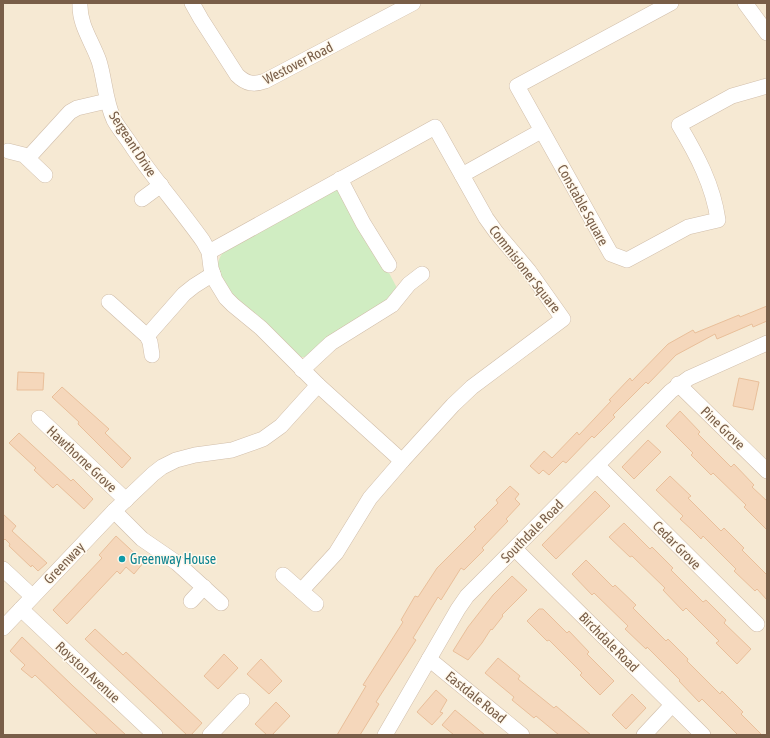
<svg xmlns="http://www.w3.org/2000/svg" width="770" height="738" font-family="'Asap Condensed',sans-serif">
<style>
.residential{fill:#f6e9d3}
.green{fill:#d0edc2}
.building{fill:#f5d7bb;stroke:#e9bf9a}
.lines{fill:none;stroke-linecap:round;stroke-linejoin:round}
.street-casing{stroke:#d1beaa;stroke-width:16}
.street{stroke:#fff;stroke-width:15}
.culture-dot{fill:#0f9aa8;stroke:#fff9ed;stroke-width:1.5}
.labels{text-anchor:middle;stroke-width:3;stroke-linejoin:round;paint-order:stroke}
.street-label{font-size:14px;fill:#795e48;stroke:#fff9ed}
.culture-label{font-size:14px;fill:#0d838f;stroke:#fff9ed;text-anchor:start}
</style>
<rect width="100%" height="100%" fill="#fef6e5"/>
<!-- residential -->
<rect class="residential" x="3" y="3" width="764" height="732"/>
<!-- green -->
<path class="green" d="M338 188 378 252 397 288 392 299 306 357H299C280 339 218 290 218 265 218 260 221 255 224 251Z"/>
<!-- building -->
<g class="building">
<polygon points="767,306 767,321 753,327 752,324 717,339 715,334 676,355 648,384 646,382 613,415 615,417 594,438 592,436 566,463 563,461 549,475 543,470 539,474 530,466 544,451 552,458 577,432 579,435 611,401 609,400 630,378 632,381 668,344 693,330 695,333 739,315 740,317"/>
<polygon points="18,372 44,373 43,390 17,390"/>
<polygon points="739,378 759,382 753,410 733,406"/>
<polygon points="62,387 109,429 105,433 131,458 122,468 78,424 79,422 52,397"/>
<polygon points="680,411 700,432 698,434 731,467 734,464 754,485 752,487 767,501 767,530 744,507 746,505 713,473 711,475 691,455 693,453 666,426"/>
<polygon points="19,433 71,481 73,479 93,499 84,509 57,484 53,488 34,470 36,468 9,443"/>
<polygon points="648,440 661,452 634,479 622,467"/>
<polygon points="670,476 691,496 688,498 721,531 724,528 744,548 742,550 767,575 767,600 757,589 755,591 734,571 736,569 703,536 701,539 691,529 680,519 683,516 656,490"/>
<polygon points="510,486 519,494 515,499 520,504 506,519 508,521 482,548 484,550 464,570 461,568 441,600 438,597 413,638 416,640 376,702 379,704 360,735 337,735 366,686 363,685 403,622 401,620 415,596 418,597 437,568 476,529 474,527 498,503 496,500"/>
<polygon points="595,491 610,506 556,559 542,545"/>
<polygon points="3,514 16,526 12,531 47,563 38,571 32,565 31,567 9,546 10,544 5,539 3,541"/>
<polygon points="624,523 650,549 652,547 673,568 671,570 703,602 706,600 726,620 724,623 751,649 737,664 716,643 719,641 686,608 683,611 663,590 665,588 632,556 630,557 609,537"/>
<polygon points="116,536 144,562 134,574 126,567 120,574 117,571 67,624 53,610 102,558 99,555"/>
<polygon points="586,560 613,587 615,585 636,605 633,608 666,641 668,639 688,659 687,661 720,694 722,691 743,712 741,714 762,735 738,735 702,699 699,702 679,681 680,680 647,647 646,649 625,629 628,626 594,593 592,595 572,574"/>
<polygon points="512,576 527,590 502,615 503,616 492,630 491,629 482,643 468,660 453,651 468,627 493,595"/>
<polygon points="539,609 543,609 567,633 569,631 589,652 587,654 614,681 600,695 580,675 582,673 549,640 547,641 527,621"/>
<polygon points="95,629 123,655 126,652 202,723 191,735 187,735 85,639"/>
<polygon points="22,637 73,686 126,735 98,735 35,675 32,678 21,669 25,665 10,651"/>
<polygon points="224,654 238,668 218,689 204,676"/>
<polygon points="498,658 520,676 518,679 554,708 556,706 591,735 559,735 536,716 534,718 512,700 514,697 485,673"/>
<polygon points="261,659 282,681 269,694 247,674"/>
<polygon points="436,690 447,700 440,712 443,713 432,725 417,712"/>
<polygon points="632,694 646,708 626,729 612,715"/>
<polygon points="276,702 290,716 272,735 267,735 255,724"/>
<polygon points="455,710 485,735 454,735 442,725"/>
</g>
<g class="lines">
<defs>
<g id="street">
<path d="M80 3C79 25 92 41 99 61 105 80 105 101 114 120 119 129 127 138 133 148 155 180 180 209 203 241L209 252 211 268 215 280 226 298 233 305 261 328 318 385 402 461 453 405 472 387 563 319 529 271 496 232 486 218 435 127 209 252"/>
<path d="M192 3 201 19 237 75C246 84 254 85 265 81L413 3"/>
<path d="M671 3 517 86 611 254 627 260 688 227 718 220C713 185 697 155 679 125L732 96 767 86"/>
<polyline points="745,3 767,33"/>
<polyline points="8,151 24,155 45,175"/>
<polyline points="28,158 70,112 77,108 107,101"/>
<polyline points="462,175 541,131"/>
<polyline points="340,179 363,223 389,265"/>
<polyline points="142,199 161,185"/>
<polyline points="109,302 147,336 150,342 152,355"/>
<polyline points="147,336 184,294 194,286 213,274"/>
<polyline points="302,370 331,343 392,305 409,284 422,274"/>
<polyline points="678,384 767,471"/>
<polyline points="39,418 126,500"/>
<polyline points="598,466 757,624"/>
<polyline points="114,511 142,539 177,563 221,603"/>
<polyline points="515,549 703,735"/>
<polyline points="3,569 32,596"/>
<polyline points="283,575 316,604"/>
<polyline points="301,591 336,553 370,498 402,461"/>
<polyline points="191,601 204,587"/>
<polyline points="21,609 155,735"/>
<polyline points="3,628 114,511 153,474 162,467 176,460 195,455 232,450 263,439 281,426 318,385"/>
<polyline points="429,659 522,735"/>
<polyline points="210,735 242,701"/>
<polyline points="385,735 458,609 467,596 671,391 689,378 767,343"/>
<polyline points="644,735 672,705"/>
</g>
</defs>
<!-- street casing -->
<use href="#street" class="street-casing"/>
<!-- street -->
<use href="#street" class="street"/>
</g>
<!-- markers -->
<circle class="culture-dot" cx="122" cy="559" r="4"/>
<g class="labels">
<!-- street labels -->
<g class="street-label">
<text transform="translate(298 63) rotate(-27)" y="5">Westover Road</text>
<text transform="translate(133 144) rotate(57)" y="5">Sergeant Drive</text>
<text transform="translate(583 205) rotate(61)" y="5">Constable Square</text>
<text transform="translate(525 269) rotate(52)" y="5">Commisioner Square</text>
<text transform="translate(723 428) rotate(44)" y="5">Pine Grove</text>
<text transform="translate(82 459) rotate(43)" y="5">Hawthorne Grove</text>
<text transform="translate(532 531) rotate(-45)" y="5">Southdale Road</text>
<text transform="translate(677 545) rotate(45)" y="5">Cedar Grove</text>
<text transform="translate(64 563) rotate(-46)" y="5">Greenway</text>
<text transform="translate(609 642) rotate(45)" y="5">Birchdale Road</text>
<text transform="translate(88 672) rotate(43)" y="5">Royston Avenue</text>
<text transform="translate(476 697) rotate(39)" y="5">Eastdale Road</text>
</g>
<!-- culture labels -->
<g class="culture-label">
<text x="130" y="564">Greenway House</text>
</g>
</g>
<!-- border -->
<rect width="770" height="738" fill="none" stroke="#795e48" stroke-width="8"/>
</svg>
